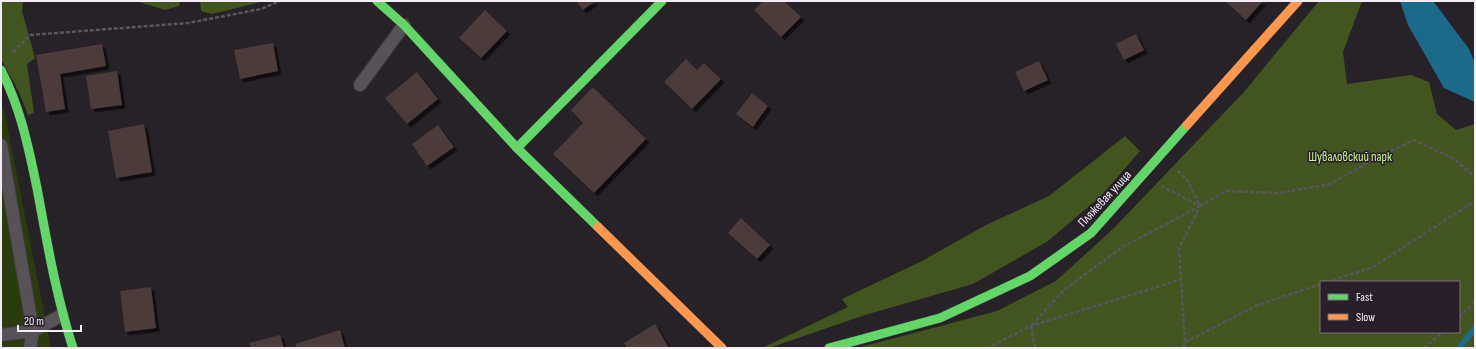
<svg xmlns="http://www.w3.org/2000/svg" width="1476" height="349" font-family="'Sofia Sans Condensed',sans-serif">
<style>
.green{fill:#2b3b0d}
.forest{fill:#42551e;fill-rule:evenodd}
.water{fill:#1b6a8a}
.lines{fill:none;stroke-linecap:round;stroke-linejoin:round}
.stream{stroke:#1b6a8a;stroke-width:6}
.building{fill:#4b3a3a;filter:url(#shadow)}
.lane-casing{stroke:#413d41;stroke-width:14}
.fast-casing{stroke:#413d41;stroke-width:10}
.slow-casing{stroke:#413d41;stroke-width:10}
.path{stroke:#59555a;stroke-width:2.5;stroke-dasharray:4 2;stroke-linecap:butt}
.lane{stroke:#575257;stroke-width:12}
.fast{stroke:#63d668;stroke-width:9}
.slow{stroke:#ff974d;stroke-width:9}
.labels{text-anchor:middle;stroke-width:3;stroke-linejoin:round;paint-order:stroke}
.park-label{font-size:13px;fill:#c6f384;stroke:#281f2a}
.street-label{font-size:13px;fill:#f4edf5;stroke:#281f2a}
</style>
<defs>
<filter id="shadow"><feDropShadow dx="3.5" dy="3.5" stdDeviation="0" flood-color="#0009"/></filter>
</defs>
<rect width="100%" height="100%" fill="#272227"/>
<!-- green -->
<polygon class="green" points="1,105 5,114 51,348 1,348"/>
<!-- forest -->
<g class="forest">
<polygon points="1,1 23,1 22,11 35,58 27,64 34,113 28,115 19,92 1,59"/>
<polygon points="136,1 180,1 179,6 165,10"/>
<polygon points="200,1 265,1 212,14 201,11"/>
<path d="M1319 1H1362L1343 52 1347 84 1411 75 1429 82 1437 114 1456 130 1475 124V348H857L997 311 1056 281 1114 228 1243 93ZM1321 282H1459V332H1321Z"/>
<polygon points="1125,136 1140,151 1101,196 1048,241 973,284 865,315 769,348 762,348 848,307 842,299 920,262 986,225 1049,196"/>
</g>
<!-- water -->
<polygon class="water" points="1400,1 1433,1 1469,49 1475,63 1475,102 1444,88 1408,25"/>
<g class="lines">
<!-- stream -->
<polyline class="stream" points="1459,348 1475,328"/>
</g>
<!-- building -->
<g class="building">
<polygon points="576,1 595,1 583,10"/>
<polygon points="763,1 784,1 801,17 781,37 754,10"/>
<polygon points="1225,1 1263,1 1246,20"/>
<polygon points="485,10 507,31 481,58 459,38"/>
<polygon points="1136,34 1144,50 1124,60 1116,44"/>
<polygon points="273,43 278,71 240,79 234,50"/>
<polygon points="102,44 106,66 60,74 65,109 46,112 36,55"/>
<polygon points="686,59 697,70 704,63 721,79 692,109 664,82"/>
<polygon points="1039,61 1048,80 1024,91 1015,72"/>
<polygon points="117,71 122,105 91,109 86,76"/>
<polygon points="417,72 438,99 407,124 385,98"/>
<polygon points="593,87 646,139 594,193 553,154 583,123 571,110"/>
<polygon points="752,93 768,106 753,127 736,114"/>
<polygon points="144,124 152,172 116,178 108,131"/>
<polygon points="438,125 454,147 427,166 412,144"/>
<polygon points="741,218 770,245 757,259 728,233"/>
<polygon points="151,287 156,328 125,332 120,291"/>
<polygon points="655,324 669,348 627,348 624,343"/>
<polygon points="340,330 345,348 297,348 295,344"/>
<polygon points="280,335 284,348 251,348 249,343"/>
</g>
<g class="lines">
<defs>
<g id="lane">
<polyline points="360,85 404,25"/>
<polyline points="1,145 33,331 30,348"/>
<polyline points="1,335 33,331 62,315"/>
</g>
<g id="fast">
<polyline points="377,1 404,25 517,148"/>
<path d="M1 70C21 109 28 146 37 188 47 242 56 296 73 348"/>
<polyline points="598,227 517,148 662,1"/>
<polyline points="829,348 940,318 1030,276 1091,233 1187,125"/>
</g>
<g id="slow">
<polyline points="1187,125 1298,1"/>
<polyline points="598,227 722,348"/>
</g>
</defs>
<!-- lane casing -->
<use href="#lane" class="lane-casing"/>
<!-- fast casing -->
<use href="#fast" class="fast-casing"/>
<!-- slow casing -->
<use href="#slow" class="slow-casing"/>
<!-- path -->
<g class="path">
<polyline points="13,52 30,35 188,23 261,9 280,1"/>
<polyline points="1161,186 1200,206 1179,248 1185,342 1183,348"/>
<polyline points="1200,206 1226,191 1279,193 1330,184 1372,160 1414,140 1454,159 1475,177"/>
<polyline points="1327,282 1373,267 1475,201"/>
<polyline points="1459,317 1475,302"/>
<polyline points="1185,342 1258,305 1321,284"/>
<polyline points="987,348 1031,326 1182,279"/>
<polyline points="1035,348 1031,326 1064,290 1121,248 1200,206 1188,181 1176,169"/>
<polyline points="1424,348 1443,332"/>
</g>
<!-- lane -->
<use href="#lane" class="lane"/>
<!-- fast -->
<use href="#fast" class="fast"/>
<!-- slow -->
<use href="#slow" class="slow"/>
</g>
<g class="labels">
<!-- park labels -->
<g class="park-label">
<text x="1350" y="161">Шуваловский парк</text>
</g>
<!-- street labels -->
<g class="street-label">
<text transform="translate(1104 198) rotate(-47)" y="5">Пляжевая улица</text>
</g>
</g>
<!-- border -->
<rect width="1476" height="349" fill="none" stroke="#f4edf5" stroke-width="4"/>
<!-- legend -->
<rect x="1320" y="281" width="140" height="52" fill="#281f2a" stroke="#7a717b"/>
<rect x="1328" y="294" width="20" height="6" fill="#63d668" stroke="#7a717b"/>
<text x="1356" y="301" font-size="12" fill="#f4edf5">Fast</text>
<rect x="1328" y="314" width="20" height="6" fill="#ff974d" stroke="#7a717b"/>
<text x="1356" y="321" font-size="12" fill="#f4edf5">Slow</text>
<!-- scale -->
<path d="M18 325v6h63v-6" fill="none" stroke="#f4edf5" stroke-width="2"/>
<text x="24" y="325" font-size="12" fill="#f4edf5" stroke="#281f2a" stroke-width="3" paint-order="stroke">20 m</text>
</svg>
